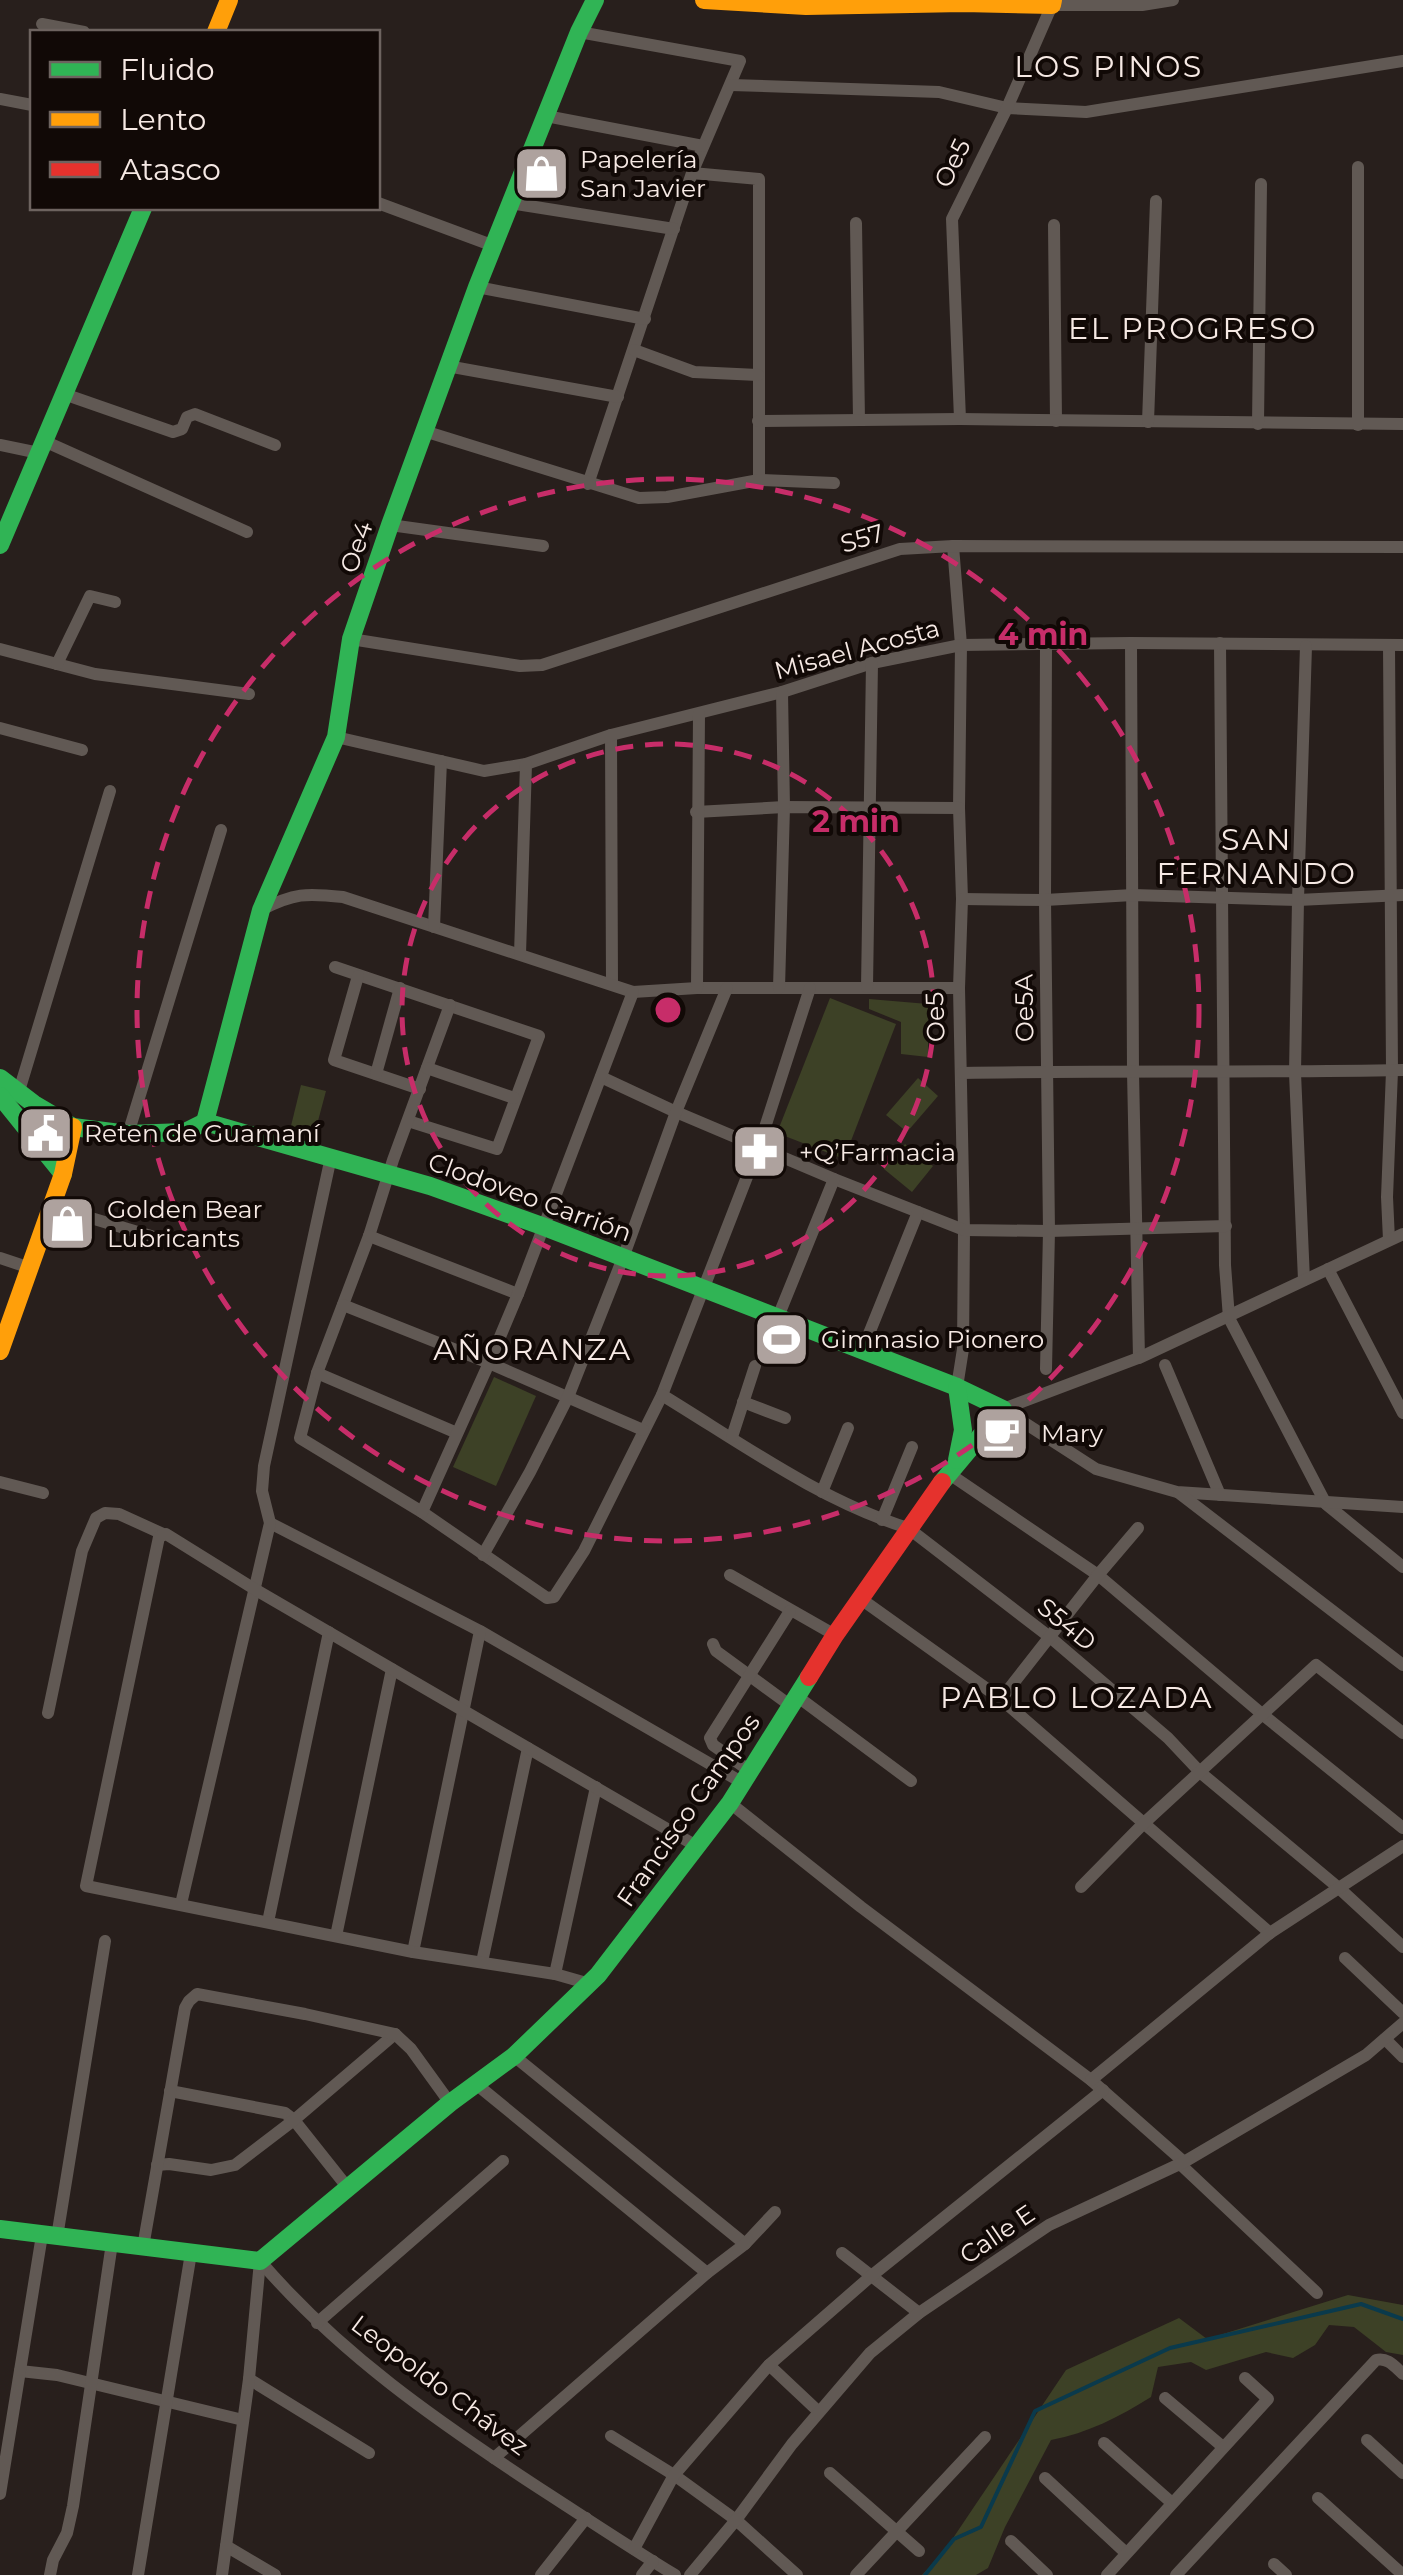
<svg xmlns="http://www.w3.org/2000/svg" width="1403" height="2575" font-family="Montserrat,sans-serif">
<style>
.green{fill:#3d4126}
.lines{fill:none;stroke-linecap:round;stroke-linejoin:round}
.stream{stroke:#0a3a4c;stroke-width:4}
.street{stroke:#615954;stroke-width:12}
.fast{stroke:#30b455;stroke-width:18}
.slow{stroke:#ff9f0a;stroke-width:18}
.jam{stroke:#e5322d;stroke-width:18}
.ring{fill:none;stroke:#c72d69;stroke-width:5;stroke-dasharray:18 12}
.labels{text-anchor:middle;stroke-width:8;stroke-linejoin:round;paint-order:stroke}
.poi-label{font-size:25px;fill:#f6e9e4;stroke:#110906;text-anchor:start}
.street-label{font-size:25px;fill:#f6e9e4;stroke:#110906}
.quarter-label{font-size:30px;letter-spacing:2.5px;fill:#f6e9e4;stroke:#110906}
.centre{fill:#c72d69;stroke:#110906;stroke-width:5}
.ring-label{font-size:30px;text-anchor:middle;font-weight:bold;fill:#c72d69;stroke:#110906;stroke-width:8;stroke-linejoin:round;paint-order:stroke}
</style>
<rect width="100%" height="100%" fill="#281f1c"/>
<!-- green -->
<g class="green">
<polygon points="830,998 896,1024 844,1159 777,1133"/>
<polygon points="869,999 928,1004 928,1057 901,1054 901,1022 869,1009"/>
<polygon points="918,1078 938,1096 907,1132 886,1115"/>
<polygon points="301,1085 326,1091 314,1136 290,1130"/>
<polygon points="905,1144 933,1166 912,1192 884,1169"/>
<polygon points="494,1377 536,1396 496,1486 453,1467"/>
<path d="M1348 2295 1403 2305V2355L1386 2352 1354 2327 1329 2325 1315 2345 1293 2358 1266 2352 1206 2370 1191 2362 1158 2367 1151 2397C1119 2417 1088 2433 1051 2440L1005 2527 988 2568 976 2575H922L945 2550 1066 2370 1179 2318 1207 2339Z"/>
</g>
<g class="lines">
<!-- stream -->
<polyline class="stream" points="925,2575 954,2539 981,2527 1035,2411 1170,2348 1361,2304 1403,2319"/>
<!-- street -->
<g class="street">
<polyline points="42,24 84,32"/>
<polyline points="579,32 740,61 692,173 588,484"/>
<polyline points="731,85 939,92 1007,108 1086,112 1403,61"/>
<polyline points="0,99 32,105"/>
<polyline points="546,116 703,146"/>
<polyline points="692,173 759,179 759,480"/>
<polyline points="378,203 494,246"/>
<polyline points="510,203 674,229"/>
<polyline points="856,223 859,420"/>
<polyline points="1054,225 1056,421"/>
<polyline points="477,287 645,319"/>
<polyline points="634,350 694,372 758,375"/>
<polyline points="447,366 618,397"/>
<polyline points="64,394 173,432 182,429 187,417 195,414 275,445"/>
<polyline points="960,419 952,219 1007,108 1052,5 1142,5 1173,0"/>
<polyline points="758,421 960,419 1403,424"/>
<polyline points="1148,422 1156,201"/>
<polyline points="1258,424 1261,184"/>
<polyline points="1358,425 1358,167"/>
<polyline points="424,431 639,498 667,497 759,480 834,483"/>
<polyline points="44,441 247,532"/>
<polyline points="0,445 39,453"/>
<polyline points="390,525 543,546"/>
<polyline points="953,546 961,645 959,808 962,899 959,988 964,1230 963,1349 957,1387"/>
<polyline points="351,639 520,666 542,665 900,549 953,546 1403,547"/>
<polyline points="1131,643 1133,1072 1139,1358"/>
<polyline points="1220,643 1225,1265 1229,1318 1326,1504 1403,1567"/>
<polyline points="1046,645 1045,900 1049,1231 1046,1369"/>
<polyline points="1389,646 1392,1071 1387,1197 1389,1240"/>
<polyline points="0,649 95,674 249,694"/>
<polyline points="57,664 90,596 115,602"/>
<polyline points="0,728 82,750"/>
<polyline points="611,735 612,984"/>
<polyline points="336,737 484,771 526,764 611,735 782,692 872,663 961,645 1131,643 1403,645"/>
<polyline points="696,812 784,807 959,808"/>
<polyline points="962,899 1045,900 1133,895 1298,900 1403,895"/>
<path d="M261 910C294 893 306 893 343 897L633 992 697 988H959"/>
<polyline points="434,927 441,761"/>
<polyline points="520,954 526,764"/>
<polyline points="335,967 539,1036 497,1149 408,1121"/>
<polyline points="358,976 334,1060 420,1089"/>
<polyline points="867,987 872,663"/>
<polyline points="697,988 699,714"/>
<polyline points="779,988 784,807 782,692"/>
<polyline points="450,1005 393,1160 369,1236 317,1373 300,1438 422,1512 547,1598 554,1597 584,1551 662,1395 759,1146 810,988"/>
<polyline points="427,1068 514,1098"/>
<path d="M962 1073C1109 1070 1256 1073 1403 1070"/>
<polyline points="376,1074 400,988"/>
<polyline points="601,1077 676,1112 834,1179 964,1230 1049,1231 1226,1226"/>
<polyline points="19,1091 110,791"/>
<polyline points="128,1134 221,830"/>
<polyline points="51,1206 151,1236"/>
<polyline points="369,1236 518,1294"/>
<polyline points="0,1258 30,1268"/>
<polyline points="1328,1269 1403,1413"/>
<polyline points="1304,1280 1295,1073 1298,900 1306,646"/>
<polyline points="343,1305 489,1363 643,1430"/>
<polyline points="778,1317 834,1179"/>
<polyline points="862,1351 918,1212"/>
<polyline points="1165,1365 1220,1495"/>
<polyline points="317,1373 457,1433"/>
<path d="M662 1395C741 1443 819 1500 908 1528L1051 1638 1168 1738 1201 1773 1340 1889 1403 1947"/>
<polyline points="743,1402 785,1418"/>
<polyline points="1003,1409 1141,1357 1403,1234"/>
<polyline points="1003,1409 1096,1469 1177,1492 1403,1507"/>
<polyline points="732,1437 755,1366"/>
<polyline points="948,1473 1098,1575 1262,1714 1403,1828"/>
<polyline points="0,1482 43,1493"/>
<polyline points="822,1492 848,1428"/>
<polyline points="1179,1493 1403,1665"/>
<polyline points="422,1512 489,1363 518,1294 633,992"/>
<polyline points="882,1520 912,1447"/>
<polyline points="270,1523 480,1631 743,1783"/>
<polyline points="483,1555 530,1472 568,1397 623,1258 676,1112 727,988"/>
<polyline points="730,1575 835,1635"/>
<polyline points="861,1599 1001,1699 1270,1933"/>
<polyline points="713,1644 716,1651 791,1706"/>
<polyline points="798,1697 911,1781"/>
<polyline points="1001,1699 1098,1575 1138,1528"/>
<polyline points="48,1713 82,1551 96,1518 105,1513 119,1514 163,1534"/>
<polyline points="750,1771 713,1745 710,1738 790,1611"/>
<polyline points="730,1803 861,1907 1091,2080 1184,2162"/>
<polyline points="1081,1887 1143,1824 1316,1665 1403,1733"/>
<polyline points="181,1904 270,1523 262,1491 264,1466 331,1157"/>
<polyline points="268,1922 329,1632"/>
<polyline points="336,1936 392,1669"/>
<polyline points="413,1952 480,1631"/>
<polyline points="1345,1958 1403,2013"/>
<polyline points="482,1962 528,1748"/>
<polyline points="555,1974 596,1787"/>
<polyline points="590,1984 555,1974 413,1952 86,1886 159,1537 166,1534 256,1590 698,1847"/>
<polyline points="1385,2039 1403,2057"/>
<polyline points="514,2056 745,2244"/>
<polyline points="1091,2080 1270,1933 1403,1846"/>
<polyline points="476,2084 707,2273"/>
<polyline points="170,2091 285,2113 294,2120 348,2188"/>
<polyline points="1180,2164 1317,2293"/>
<polyline points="157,2165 169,2164 211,2170 235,2165 294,2120 395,2034"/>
<polyline points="57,2237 105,1941"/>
<polyline points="143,2247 185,2008 189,2001 197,1994 305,2014 395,2034 411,2049 450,2103"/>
<polyline points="842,2253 919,2313"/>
<path d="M260 2261C340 2354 437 2421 539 2488 584 2517 629 2547 675 2575"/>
<polyline points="317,2323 503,2161"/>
<polyline points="769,2365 819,2412"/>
<polyline points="20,2371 57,2375 243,2420"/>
<polyline points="249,2379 369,2453"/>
<polyline points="1165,2398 1223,2447"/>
<polyline points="611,2436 674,2475 736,2520 797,2575"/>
<polyline points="1367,2440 1403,2473"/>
<polyline points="1104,2443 1172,2503"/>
<polyline points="494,2458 707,2273 745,2244 775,2212"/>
<polyline points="830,2473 919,2551"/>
<polyline points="1045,2478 1126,2553"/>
<polyline points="0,2494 42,2235"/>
<polyline points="1318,2498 1402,2574"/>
<polyline points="1011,2541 1047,2575"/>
<polyline points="226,2546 275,2575"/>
<polyline points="634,2549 674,2475 769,2365 870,2277 1103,2090"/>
<polyline points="1274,2564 1286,2575"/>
<polyline points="50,2575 53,2560 67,2533 73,2506 112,2243"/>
<polyline points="138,2575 191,2253"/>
<polyline points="222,2575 249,2379 260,2261"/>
<polyline points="541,2575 586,2518"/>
<polyline points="642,2575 653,2561"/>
<polyline points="690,2575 736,2520 792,2444 870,2353 919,2313 1049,2225 1184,2162 1366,2055 1403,2023"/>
<polyline points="856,2575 985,2437"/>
<polyline points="1107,2575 1268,2399 1245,2378"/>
<path d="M1176 2575 1376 2360C1388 2357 1395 2367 1403 2374"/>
</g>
<!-- fast -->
<g class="fast">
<polyline points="0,545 143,208"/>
<polyline points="0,1078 34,1104 73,1127 128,1134 185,1132 205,1122 430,1186 542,1226 957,1387 1003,1409 942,1482"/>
<polyline points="0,1096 63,1174"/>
<polyline points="205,1122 261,910 336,737 351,639 390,525 477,287 579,32 595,0"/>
<polyline points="957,1387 963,1430 957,1460"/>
<polyline points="0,2229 260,2261 450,2103 514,2056 598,1975 730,1803 809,1677"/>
</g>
<!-- slow -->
<g class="slow">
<polyline points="704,0 806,6 963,3 1052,5 1053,0"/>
<polyline points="216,32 229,0"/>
<polyline points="0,1351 63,1174 73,1127"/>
</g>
<!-- jam -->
<polyline class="jam" points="809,1677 835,1635 942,1482"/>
</g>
<!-- distance rings -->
<g class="ring">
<circle cx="668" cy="1010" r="266"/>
<circle cx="668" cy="1010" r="531"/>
</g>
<!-- icons -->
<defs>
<symbol id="shop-square" viewBox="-11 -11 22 22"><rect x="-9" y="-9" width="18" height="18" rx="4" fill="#aea29e" stroke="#110906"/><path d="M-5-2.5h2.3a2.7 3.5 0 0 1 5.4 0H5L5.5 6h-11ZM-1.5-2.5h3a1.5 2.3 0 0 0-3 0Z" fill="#fff"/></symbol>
<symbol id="civic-square" viewBox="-11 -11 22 22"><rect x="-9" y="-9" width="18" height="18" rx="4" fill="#aea29e" stroke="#110906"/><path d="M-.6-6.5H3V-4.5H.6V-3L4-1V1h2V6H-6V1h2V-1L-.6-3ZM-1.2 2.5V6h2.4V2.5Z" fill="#fff"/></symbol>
<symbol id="pharmacy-square" viewBox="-11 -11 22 22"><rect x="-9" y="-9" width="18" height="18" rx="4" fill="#aea29e" stroke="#110906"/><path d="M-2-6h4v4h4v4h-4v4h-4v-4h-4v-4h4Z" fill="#fff"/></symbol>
<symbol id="stadium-square" viewBox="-11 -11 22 22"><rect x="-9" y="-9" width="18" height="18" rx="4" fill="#aea29e" stroke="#110906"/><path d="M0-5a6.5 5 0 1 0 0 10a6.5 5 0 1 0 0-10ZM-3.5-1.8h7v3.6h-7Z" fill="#fff"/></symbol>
<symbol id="cafe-square" viewBox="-11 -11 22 22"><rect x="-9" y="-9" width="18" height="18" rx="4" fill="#aea29e" stroke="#110906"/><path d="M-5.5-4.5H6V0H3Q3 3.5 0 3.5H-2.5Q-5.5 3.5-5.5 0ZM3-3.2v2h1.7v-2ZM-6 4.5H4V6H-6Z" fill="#fff"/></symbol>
</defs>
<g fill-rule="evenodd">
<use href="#shop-square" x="510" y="142" width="63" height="63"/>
<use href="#civic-square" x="14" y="1102" width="63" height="63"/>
<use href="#pharmacy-square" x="728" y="1120" width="63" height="63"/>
<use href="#shop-square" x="36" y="1192" width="63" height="63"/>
<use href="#stadium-square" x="750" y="1308" width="63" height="63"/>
<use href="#cafe-square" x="970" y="1402" width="63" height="63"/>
</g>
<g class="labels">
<!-- poi labels -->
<g class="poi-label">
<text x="580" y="168">Papelería<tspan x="580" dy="29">San Javier</tspan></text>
<text x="84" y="1142">Reten de Guamaní</text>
<text x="799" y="1161">+Q’Farmacia</text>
<text x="107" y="1218">Golden Bear<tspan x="107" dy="29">Lubricants</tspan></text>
<text x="821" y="1348">Gimnasio Pionero</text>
<text x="1041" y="1442">Mary</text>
</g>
<!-- street labels -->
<g class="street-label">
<text transform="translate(952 163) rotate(-64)" y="9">Oe5</text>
<text transform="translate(862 538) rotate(-17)" y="9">S57</text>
<text transform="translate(356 547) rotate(-71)" y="9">Oe4</text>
<text transform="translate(857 649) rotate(-15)" y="9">Misael Acosta</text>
<text transform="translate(1024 1008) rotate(-91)" y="9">Oe5A</text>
<text transform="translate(935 1017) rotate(-92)" y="9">Oe5</text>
<text transform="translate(530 1197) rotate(20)" y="9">Clodoveo Carrión</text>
<text transform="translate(1067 1624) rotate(39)" y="9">S54D</text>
<text transform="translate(688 1810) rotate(-55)" y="9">Francisco Campos</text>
<text transform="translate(997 2234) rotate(-34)" y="9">Calle E</text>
<text transform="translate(440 2385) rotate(37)" y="9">Leopoldo Chávez</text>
</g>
<!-- quarter labels -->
<g class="quarter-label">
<text x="1109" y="77">LOS PINOS</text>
<text x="1193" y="339">EL PROGRESO</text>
<text x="1257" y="850">SAN<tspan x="1257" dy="34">FERNANDO</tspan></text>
<text x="533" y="1360">AÑORANZA</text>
<text x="1077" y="1708">PABLO LOZADA</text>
</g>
</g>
<circle cx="668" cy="1010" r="15" class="centre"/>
<g class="ring-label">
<text x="1043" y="645">4 min</text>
<text x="856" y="832">2 min</text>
</g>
<!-- legend -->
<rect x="30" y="30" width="350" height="180" fill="#110906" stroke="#6d635f" stroke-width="2.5"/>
<rect x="50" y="62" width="50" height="15" fill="#30b455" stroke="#6d635f" stroke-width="2.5"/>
<text x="120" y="80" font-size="30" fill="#f6e9e4">Fluido</text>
<rect x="50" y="112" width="50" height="15" fill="#ff9f0a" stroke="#6d635f" stroke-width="2.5"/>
<text x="120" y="130" font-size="30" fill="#f6e9e4">Lento</text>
<rect x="50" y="162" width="50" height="15" fill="#e5322d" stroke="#6d635f" stroke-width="2.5"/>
<text x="120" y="180" font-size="30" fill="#f6e9e4">Atasco</text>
</svg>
